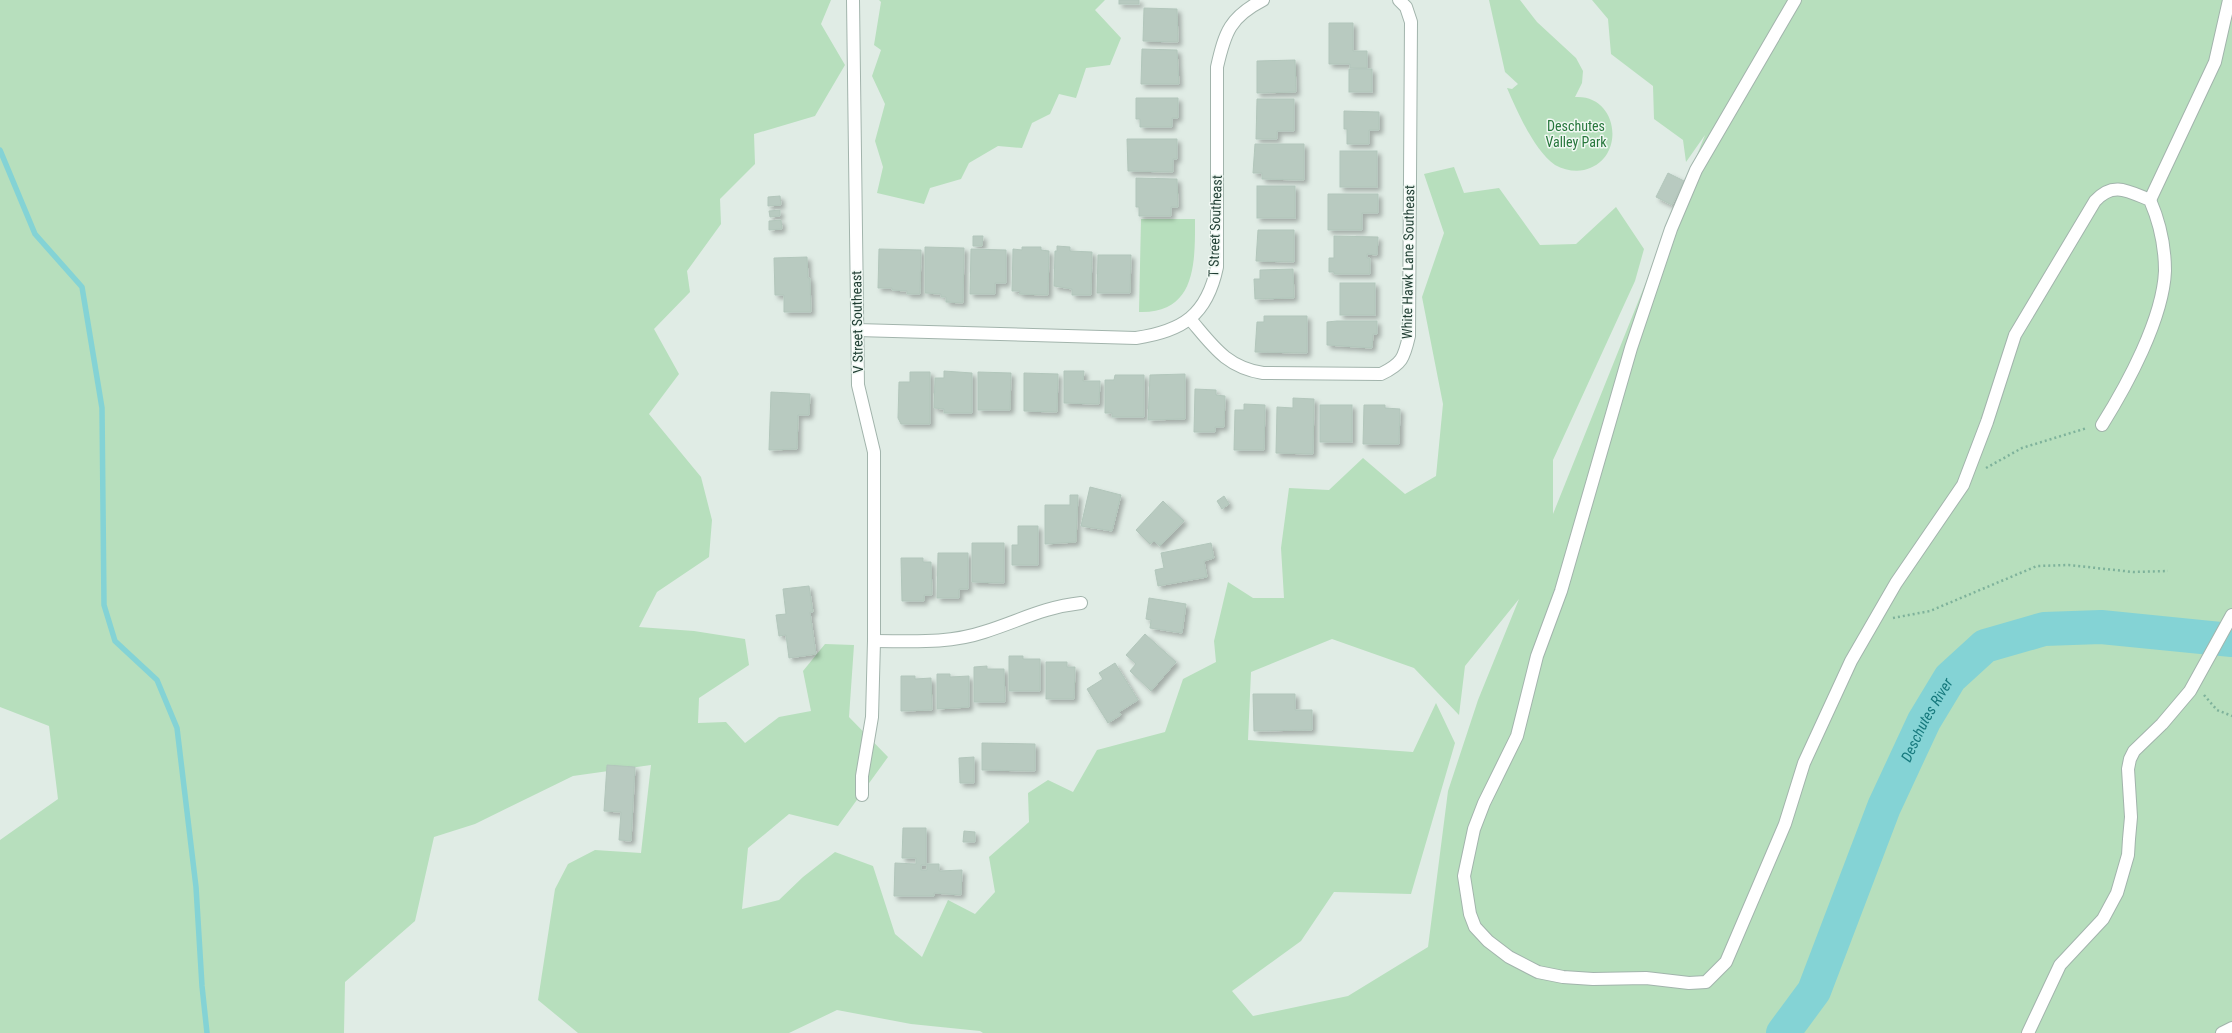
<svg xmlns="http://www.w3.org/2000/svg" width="2232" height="1033" font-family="'Roboto Condensed',sans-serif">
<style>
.green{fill:#b7dfbd;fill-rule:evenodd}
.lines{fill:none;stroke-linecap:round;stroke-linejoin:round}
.stream{stroke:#84d3d5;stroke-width:5.5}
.river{stroke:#84d3d5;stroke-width:34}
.building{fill:#b8cac0;stroke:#b2c6bb;filter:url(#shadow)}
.minor-casing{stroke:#a2b4ac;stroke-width:14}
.path{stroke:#7eb29b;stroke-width:2.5;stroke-dasharray:2 3;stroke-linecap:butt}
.minor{stroke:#fff;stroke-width:12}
.labels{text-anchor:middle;stroke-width:3;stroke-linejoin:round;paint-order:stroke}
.park-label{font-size:14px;fill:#27773c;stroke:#f0f8f3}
.street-label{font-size:14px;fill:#1f3d32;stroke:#f0f8f3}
.water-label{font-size:15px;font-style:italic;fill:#16797d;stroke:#f0f8f3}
</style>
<defs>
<filter id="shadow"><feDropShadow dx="3.5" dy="3.5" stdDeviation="2" flood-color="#0004"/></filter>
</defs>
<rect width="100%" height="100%" fill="#e0ece5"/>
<!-- green -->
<g class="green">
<path d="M0 0H831L821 24 845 65 815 116 754 134 755 164 720 199 721 224 687 271 690 292 654 329 679 374 649 414 701 477 712 520 709 557 657 592 639 627 694 631 745 639 749 665 699 698 698 723 726 722 745 743 779 717 811 711 803 671 825 644 854 645 849 717 888 757 838 826 789 814 748 848 742 909 779 900 803 877 835 852 873 866 895 934 922 957 948 900 975 914 995 892 989 857 1029 822 1028 793 1048 780 1073 792 1097 750 1165 732 1183 679 1216 662 1214 641 1228 582 1253 598H1284L1281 548 1289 488 1329 490 1363 458 1405 494 1436 476 1443 404 1422 297 1444 233 1424 174 1454 167 1464 193 1499 188 1540 245 1576 244 1616 207 1644 249 1635 281 1553 460V514L1705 135 1686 162 1683 140 1654 119 1653 86 1611 54 1608 19 1592 0H2232V1033H983L980 1031 911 1024 837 1010 789 1033H578L538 1000 555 889 568 864 595 850 641 853 651 765 573 776 475 824 434 837 415 921 345 982 344 1033H0V840L58 799 49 726 0 707ZM1519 599 1478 700 1448 791 1428 947 1348 996 1253 1016 1232 991 1301 941 1334 892 1411 894 1455 743 1436 703 1413 752 1248 740 1251 672 1332 639 1414 668 1459 715 1465 666Z"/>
<polygon points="879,0 1105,0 1095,10 1121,38 1110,65 1086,68 1076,98 1059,94 1050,114 1032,123 1022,148 998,146 969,163 961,179 930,188 924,204 877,193 883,167 875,141 885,104 872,76 881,50 874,45 881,2"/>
<path d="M1489 0H1520L1537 22 1576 58 1583 71 1582 83 1575 97C1619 94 1627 160 1584 170 1575 172 1564 170 1555 165 1534 150 1517 111 1507 88L1512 89 1518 84 1505 72Z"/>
<path d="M1141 219H1195C1195 261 1197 314 1139 312Z"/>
</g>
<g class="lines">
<!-- stream -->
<polyline class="stream" points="0,150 35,234 82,287 102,408 104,605 115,641 157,680 177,728 196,887 202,986 207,1033"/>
<!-- river -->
<path class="river" id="s1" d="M1783 1033 1814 991 1884 807 1924 721 1950 678 1985 646 2044 629 2101 627 2232 640"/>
</g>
<!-- building -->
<g class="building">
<rect x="1119" y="0" width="20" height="4"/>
<polygon points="1144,8 1177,9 1178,42 1143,41"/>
<polygon points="1329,23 1353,23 1353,51 1367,51 1367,68 1350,68 1350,64 1329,64"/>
<polygon points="1142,49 1177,50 1179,84 1141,84"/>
<polygon points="1295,60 1296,92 1257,93 1257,61"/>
<rect x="1349" y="69" width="23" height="23"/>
<polygon points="1136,98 1178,98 1178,118 1172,118 1172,127 1140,127 1140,119 1136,119"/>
<polygon points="1257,99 1294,99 1294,131 1277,131 1277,139 1256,139"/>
<polygon points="1344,111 1379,112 1379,130 1369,130 1369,144 1347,144 1347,129 1344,129"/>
<polygon points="1127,139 1177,139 1177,159 1173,159 1173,172 1128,171"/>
<polygon points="1255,144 1304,144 1304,180 1262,179 1262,173 1253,173"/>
<rect x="1340" y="151" width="37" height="36"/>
<polygon points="1668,173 1684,181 1672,205 1656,197"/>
<polygon points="1136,178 1177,179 1178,207 1171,207 1171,216 1139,216 1139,207 1136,207"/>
<rect x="1257" y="186" width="38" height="32"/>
<polygon points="1328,194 1378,194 1378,213 1362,213 1362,230 1328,230"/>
<polygon points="780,196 781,205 768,206 768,197"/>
<polygon points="780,210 780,216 770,217 769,211"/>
<polygon points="781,220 782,229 769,230 769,221"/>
<polygon points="1258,230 1294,230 1294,262 1256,261"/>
<polygon points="973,236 983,236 982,246 973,246"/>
<polygon points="1334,236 1378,237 1377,255 1367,254 1367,258 1370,258 1370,274 1334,274 1334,272 1329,272 1329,258 1334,258"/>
<polygon points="1057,246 1070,247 1070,251 1092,252 1091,295 1072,295 1072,289 1054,286 1055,251 1057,251"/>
<polygon points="925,247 964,248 963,303 946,302 946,297 941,297 941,294 925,293"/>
<polygon points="1022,247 1041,247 1041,250 1049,251 1048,295 1019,294 1020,291 1012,291 1013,249 1022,250"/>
<polygon points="879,249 921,250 920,294 907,294 907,291 892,290 892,288 878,288"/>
<polygon points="971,249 1006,250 1006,283 995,283 995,294 970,294"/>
<polygon points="1098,255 1131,255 1130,293 1097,293"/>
<polygon points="807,257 808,278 810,278 811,312 784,312 784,295 775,295 774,258"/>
<polygon points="1293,269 1294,298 1255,299 1254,279 1260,279 1260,270"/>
<rect x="1340" y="283" width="35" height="32"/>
<polygon points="1264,316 1307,316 1307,353 1255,352 1257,322 1264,322"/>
<polygon points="1337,321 1377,321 1377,334 1373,334 1372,348 1327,345 1327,322"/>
<polygon points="944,371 972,373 972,413 944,413 944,409 934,408 935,378 944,378"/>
<polygon points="1064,371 1084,371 1083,381 1100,381 1099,404 1064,403"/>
<polygon points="910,372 930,372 930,424 901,424 898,418 899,382 910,382"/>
<polygon points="978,372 1011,373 1010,410 978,410"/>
<polygon points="1024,373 1058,374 1057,412 1024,411"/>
<polygon points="1185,374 1185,419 1148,420 1150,375"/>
<polygon points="1115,375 1144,375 1144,417 1112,417 1112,413 1105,413 1105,380 1114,380"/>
<polygon points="1195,389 1216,390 1216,395 1225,396 1224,427 1215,427 1215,432 1194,432"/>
<polygon points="771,392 810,394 809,415 798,415 797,449 769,450"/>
<polygon points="1293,398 1314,399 1313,454 1276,453 1277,407 1293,408"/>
<polygon points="1244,404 1265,405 1264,450 1234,450 1235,410 1244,410"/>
<rect x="1320" y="405" width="32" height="37"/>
<polygon points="1364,405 1385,405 1385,408 1400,409 1399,444 1363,444"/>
<polygon points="1090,487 1121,495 1112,531 1081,526"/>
<polygon points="1070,495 1078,495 1076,542 1045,544 1045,505 1070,505"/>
<polygon points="1224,496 1229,504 1222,509 1217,501"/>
<polygon points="1163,501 1184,521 1160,546 1154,541 1150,544 1136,530"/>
<polygon points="1018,526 1038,526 1038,565 1012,565 1012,545 1018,545"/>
<polygon points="972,543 1004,543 1004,583 972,582"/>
<polygon points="1211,543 1214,558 1204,561 1207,577 1158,586 1155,570 1164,568 1161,553"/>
<polygon points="938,553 968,553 968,589 959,589 959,598 937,598"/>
<polygon points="901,558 923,558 923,562 931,562 932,595 924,595 924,601 902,601"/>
<polygon points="809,586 813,612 810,612 816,654 789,658 786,635 779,636 776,615 786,614 783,589"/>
<polygon points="1149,598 1186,604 1182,633 1150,628 1151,620 1146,619"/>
<polygon points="1145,634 1176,662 1151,691 1130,671 1136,664 1126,655"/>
<polygon points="1009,656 1023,656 1023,659 1040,659 1040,691 1009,691"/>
<polygon points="1046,662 1067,662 1067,667 1075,667 1074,699 1046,699"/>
<polygon points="1115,663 1138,700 1119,712 1121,715 1108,723 1087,689 1103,679 1099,673"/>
<polygon points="987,666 987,669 1004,669 1005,702 974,702 974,667"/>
<polygon points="937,674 950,674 950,677 969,676 969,707 937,709"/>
<polygon points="901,676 915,676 915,679 931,678 932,710 901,711"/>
<polygon points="1253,694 1295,694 1295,710 1312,710 1312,730 1254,731"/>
<polygon points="982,743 1035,744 1035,771 982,770"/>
<polygon points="974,757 974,783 960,783 959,758"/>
<polygon points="607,765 635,767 631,841 619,840 621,812 604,811"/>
<polygon points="903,828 926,828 926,865 921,865 921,870 927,870 927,864 939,864 939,871 962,870 961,895 934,893 934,896 894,896 895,863 916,864 916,858 902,858"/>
<polygon points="964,831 975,832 975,842 963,842"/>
</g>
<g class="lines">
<defs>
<g id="minor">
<polyline points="853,0 858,385 874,452 874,641 872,717 862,776 862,795"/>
<path d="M1795 0 1696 170 1671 229 1631 348 1561 591 1537 656 1517 736 1484 803 1474 829 1464 876 1470 914 1475 927 1488 941 1509 957 1538 972 1563 977 1593 979 1646 978 1689 983 1706 982 1726 962 1785 824 1804 763 1851 661 1896 583 1963 485 1987 422 2015 335 2095 201C2113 181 2128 191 2150 200 2160 223 2165 246 2165 271 2163 319 2127 385 2102 425"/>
<polyline points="2150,200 2215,62 2229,0"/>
<path d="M1190 319C1213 346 1226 367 1263 373L1381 374C1402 364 1404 358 1409 336L1411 22 1406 7 1399 0"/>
<path d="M857 330 1136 338C1183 331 1207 315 1217 267V67C1225 32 1230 17 1263 0"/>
<path d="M874 641C912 641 948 644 984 632 1019 621 1044 607 1081 603"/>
<polyline points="2028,1033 2060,965 2103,919 2117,893 2128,855 2129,839 2131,817 2128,769 2130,759 2134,751 2162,724 2190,691 2232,615"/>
<polyline points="2222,1033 2232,1028"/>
</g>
</defs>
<!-- minor casing -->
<use href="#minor" class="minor-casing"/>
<!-- path -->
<g class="path">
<polyline points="1986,468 2022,448 2087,428"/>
<polyline points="1893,618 1930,611 2037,566 2069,565 2133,572 2168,571"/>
<polyline points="2204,695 2217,710 2232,716"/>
</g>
<!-- minor -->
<use href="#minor" class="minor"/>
</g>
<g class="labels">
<!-- park labels -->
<g class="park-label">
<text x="1576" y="131">Deschutes<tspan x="1576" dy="16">Valley Park</tspan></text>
</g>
<!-- street labels -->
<g class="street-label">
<text transform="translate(1215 226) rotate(-88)" y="5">T Street Southeast</text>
<text transform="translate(1408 262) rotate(-89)" y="5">White Hawk Lane Southeast</text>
<text transform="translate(857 322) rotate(-91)" y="5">V Street Southeast</text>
</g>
<!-- water labels -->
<g class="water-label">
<text dy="5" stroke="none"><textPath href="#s1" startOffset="346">Deschutes River</textPath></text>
</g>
</g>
</svg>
